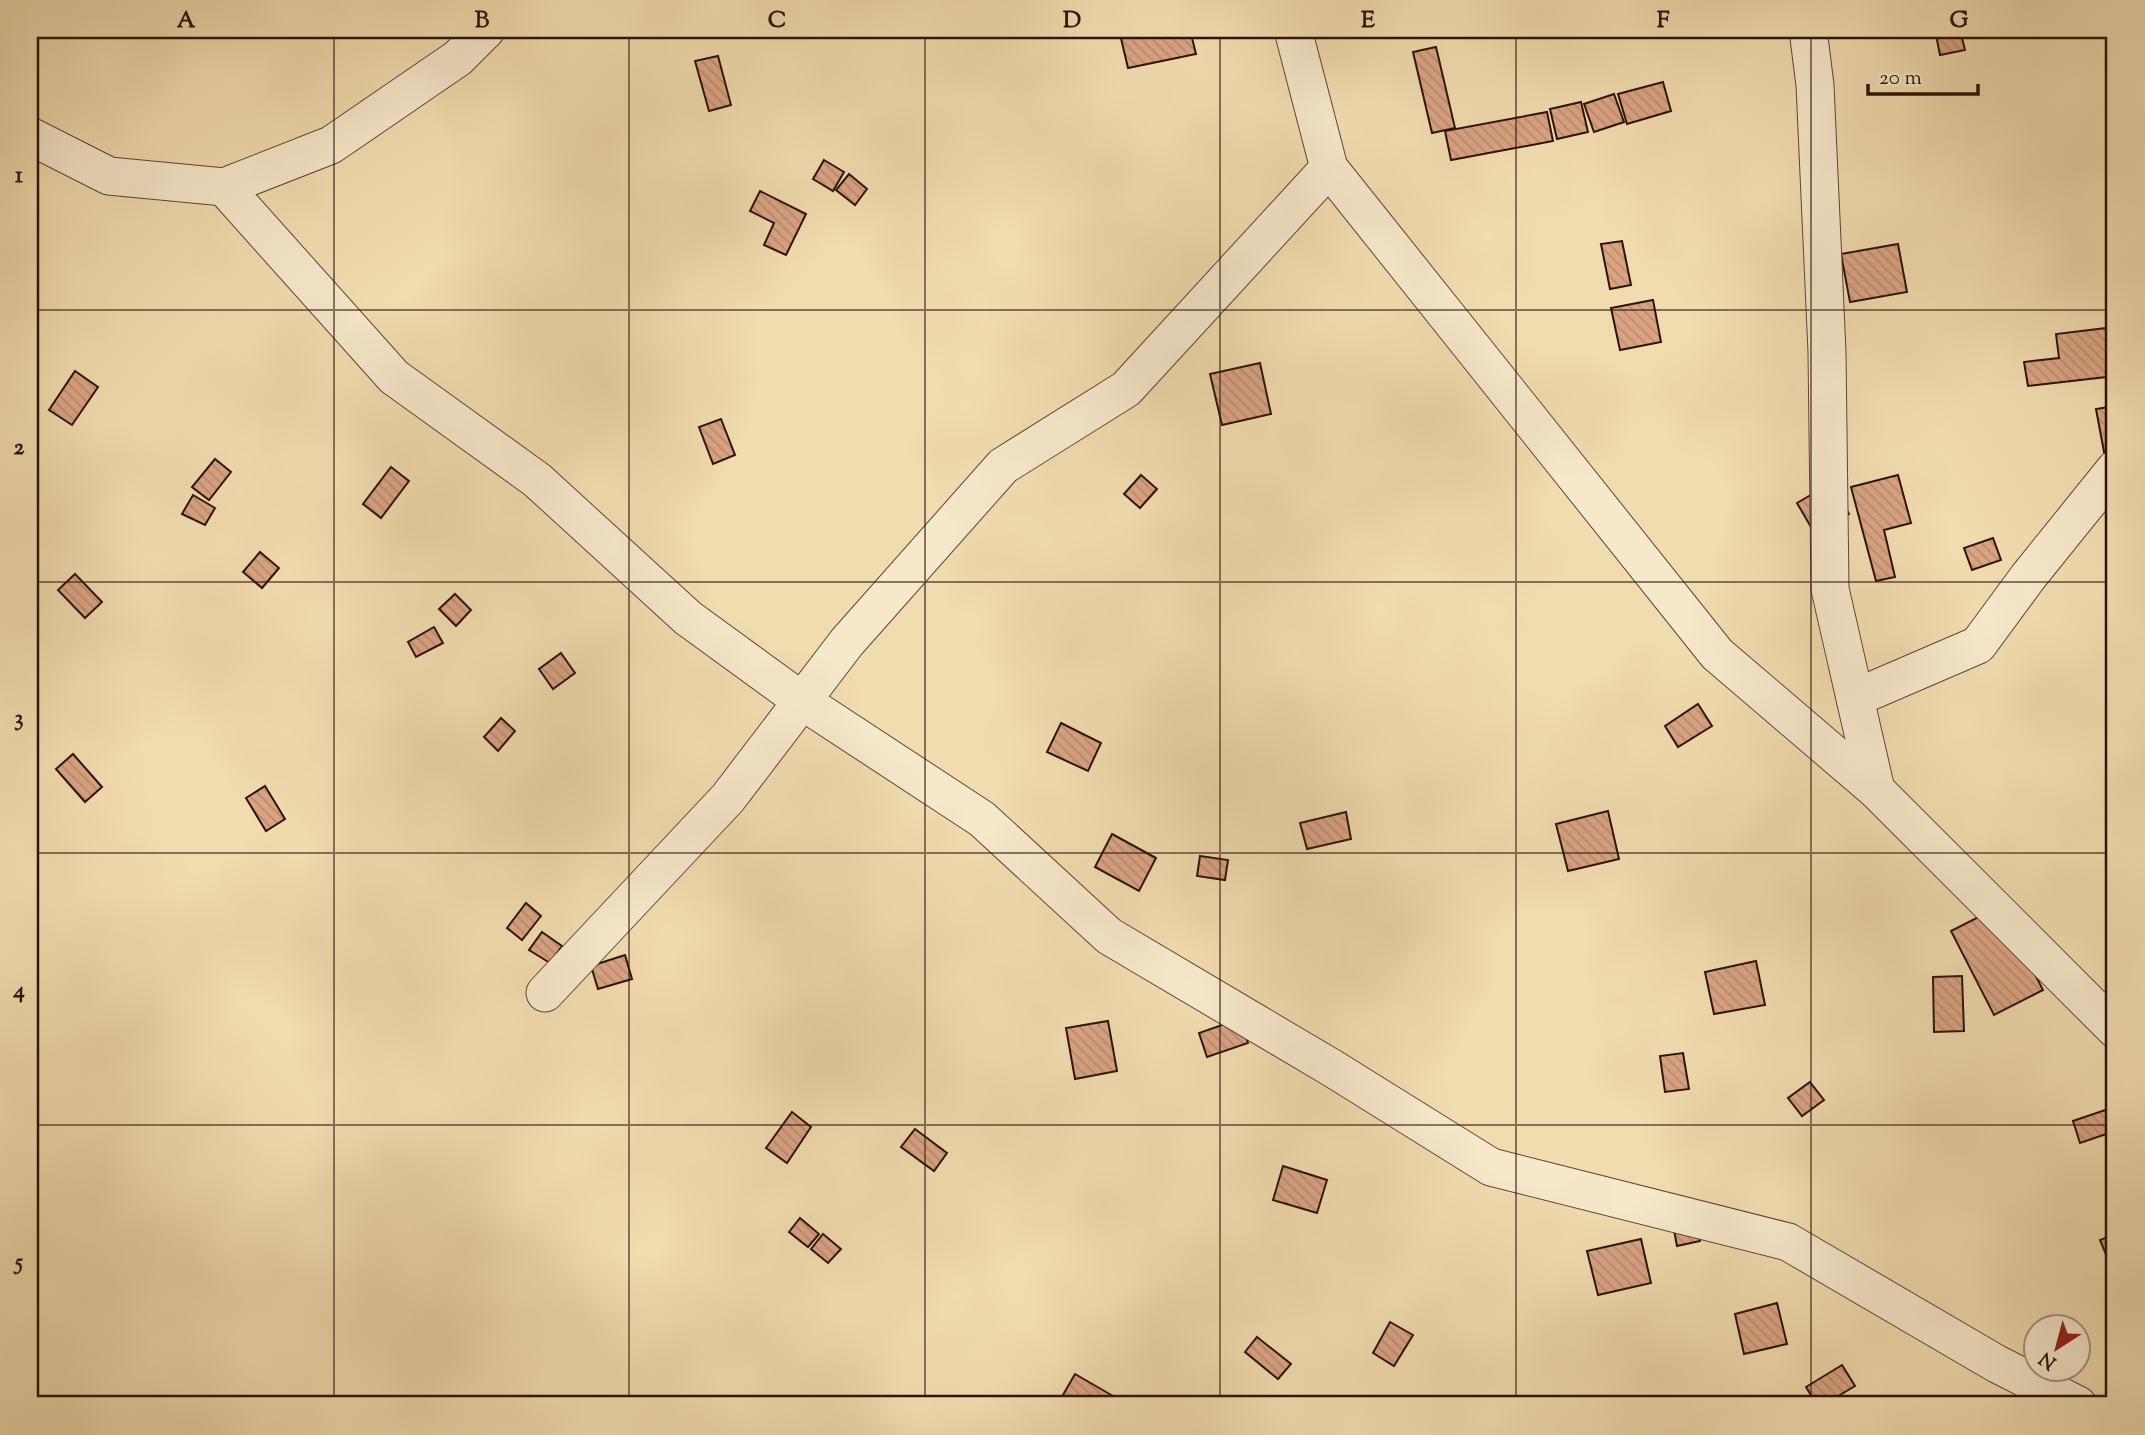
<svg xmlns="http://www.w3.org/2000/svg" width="2145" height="1435" font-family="'Sorts Mill Goudy',serif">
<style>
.building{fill:url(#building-back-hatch);stroke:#2b1408;stroke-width:2}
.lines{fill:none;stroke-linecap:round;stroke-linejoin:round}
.street-casing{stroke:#5c4632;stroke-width:39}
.street{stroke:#f6e8cb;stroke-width:37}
.grid{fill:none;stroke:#2b1408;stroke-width:2;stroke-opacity:0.55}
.neatline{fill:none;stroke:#2b1408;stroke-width:2.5}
.grid-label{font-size:23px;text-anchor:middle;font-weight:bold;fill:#2b1408}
</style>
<defs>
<pattern id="building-back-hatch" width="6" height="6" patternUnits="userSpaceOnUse" patternTransform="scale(1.75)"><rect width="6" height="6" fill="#daa484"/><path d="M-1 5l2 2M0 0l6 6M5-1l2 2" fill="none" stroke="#bb8c70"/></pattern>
</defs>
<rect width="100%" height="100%" fill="#f1dcaf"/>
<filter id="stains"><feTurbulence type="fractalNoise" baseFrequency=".00286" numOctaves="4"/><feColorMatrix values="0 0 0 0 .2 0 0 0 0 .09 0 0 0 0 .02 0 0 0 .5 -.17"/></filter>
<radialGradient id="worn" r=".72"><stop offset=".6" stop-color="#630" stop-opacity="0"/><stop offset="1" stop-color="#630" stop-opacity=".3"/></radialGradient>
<!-- building -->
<g class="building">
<polygon points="1119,30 1190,30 1196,54 1128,68"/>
<polygon points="1935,30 1960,30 1965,50 1940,55"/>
<polygon points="1436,47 1455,128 1432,133 1413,52"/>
<polygon points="718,56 731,105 709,111 695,61"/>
<polygon points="1663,82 1671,111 1627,124 1618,94"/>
<polygon points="1614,94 1624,122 1594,132 1584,104"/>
<polygon points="1581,102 1588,132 1557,139 1550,109"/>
<polygon points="1547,112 1553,141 1451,160 1445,131"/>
<polygon points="824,160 844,172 833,191 813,179"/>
<polygon points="849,174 867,189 855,205 836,190"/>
<polygon points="760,191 806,214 786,255 764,245 774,223 750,211"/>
<polygon points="1622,241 1631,285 1610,289 1601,244"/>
<polygon points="1898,244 1907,292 1850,302 1841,254"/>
<polygon points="1653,300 1661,342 1620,350 1611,308"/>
<polygon points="2115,327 2115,376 2028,386 2024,362 2059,358 2056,334"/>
<polygon points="1260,363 1271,414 1222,425 1210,374"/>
<polygon points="75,371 98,387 72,425 49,410"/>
<polygon points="2115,406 2115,455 2105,457 2096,409"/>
<polygon points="721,419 735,455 713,464 699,427"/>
<polygon points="215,459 231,472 209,500 192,487"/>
<polygon points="391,467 409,481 381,518 363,504"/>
<polygon points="1141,475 1157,489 1140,508 1124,494"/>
<polygon points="1898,475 1911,523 1884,530 1895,577 1876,581 1851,487"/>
<polygon points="1831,483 1849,514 1815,534 1797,503"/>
<polygon points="193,495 215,508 205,525 182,514"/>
<polygon points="1993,538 2001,560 1972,570 1964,548"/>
<polygon points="260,552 279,568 262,588 243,572"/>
<polygon points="75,574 102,602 85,618 58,590"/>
<polygon points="455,594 471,610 456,626 439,609"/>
<polygon points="434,627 443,643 416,657 408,642"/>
<polygon points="561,653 575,673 553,689 539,669"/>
<polygon points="1698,704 1712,726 1678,747 1665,726"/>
<polygon points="501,718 515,731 498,751 484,737"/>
<polygon points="1061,723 1101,743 1088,771 1047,752"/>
<polygon points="73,754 102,787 85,802 56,769"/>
<polygon points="265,786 285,819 266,831 246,798"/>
<polygon points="1608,811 1619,859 1568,871 1556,824"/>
<polygon points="1346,812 1351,839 1307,849 1300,823"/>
<polygon points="1112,834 1156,858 1139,891 1095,867"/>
<polygon points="1200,856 1228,860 1225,880 1197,876"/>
<polygon points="526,903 541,916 522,940 507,928"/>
<polygon points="2000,906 2043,990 1994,1015 1951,931"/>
<polygon points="542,932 562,946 550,963 529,950"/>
<polygon points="625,955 632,979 598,989 591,966"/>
<polygon points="1756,961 1765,1005 1714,1014 1705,972"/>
<polygon points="1962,976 1964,1031 1934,1032 1933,977"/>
<polygon points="1239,1019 1248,1043 1207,1057 1199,1033"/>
<polygon points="1108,1021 1117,1071 1075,1079 1066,1028"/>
<polygon points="1683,1053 1689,1089 1665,1092 1660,1056"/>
<polygon points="1810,1082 1824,1100 1802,1116 1788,1098"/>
<polygon points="2111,1108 2115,1131 2080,1143 2073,1121"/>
<polygon points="792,1112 811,1127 787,1163 766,1148"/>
<polygon points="915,1129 947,1153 934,1171 901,1147"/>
<polygon points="1283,1166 1327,1180 1317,1213 1273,1200"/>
<polygon points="1694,1210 1700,1241 1677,1246 1671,1214"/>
<polygon points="800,1218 819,1234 808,1247 789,1232"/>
<polygon points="823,1234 841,1249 828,1263 811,1249"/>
<polygon points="2115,1234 2115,1268 2112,1269 2100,1240"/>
<polygon points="1641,1239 1651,1283 1598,1295 1587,1251"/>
<polygon points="1777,1303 1787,1344 1744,1354 1735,1314"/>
<polygon points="1390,1322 1413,1335 1394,1366 1373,1353"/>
<polygon points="1257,1337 1291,1364 1278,1379 1245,1352"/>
<polygon points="1842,1365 1855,1386 1823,1405 1817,1405 1806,1387"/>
<polygon points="1075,1374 1113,1396 1108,1405 1080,1405 1063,1395"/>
</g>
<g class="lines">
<defs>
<g id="street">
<polyline points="1293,30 1329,168 1717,654 1876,790 2115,1029"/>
<polyline points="1808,30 1815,85 1827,352 1830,589 1876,790"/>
<polyline points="30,136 109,176 224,187 331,145 458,58 486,30"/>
<polyline points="224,187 394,377 537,480 688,618 802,701 982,819 1109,936 1332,1068 1491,1167 1788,1242 1997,1364 2078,1405"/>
<polyline points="1855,698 1978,645 2028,577 2115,469"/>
<polyline points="545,993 728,798 847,642 1003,466 1126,389 1329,168"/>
</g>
</defs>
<!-- street casing -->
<use href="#street" class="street-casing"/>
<!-- street -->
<use href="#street" class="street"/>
</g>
<!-- grid -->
<path class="grid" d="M334 30V1405M629 30V1405M925 30V1405M1220 30V1405M1516 30V1405M1811 30V1405M30 310H2115M30 582H2115M30 853H2115M30 1125H2115"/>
<!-- margin -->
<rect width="2145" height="1435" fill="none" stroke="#f1dcaf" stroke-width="77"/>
<!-- north arrow -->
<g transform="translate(2057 1348) rotate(216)"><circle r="33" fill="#f6e8cb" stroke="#a5937d" stroke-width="2"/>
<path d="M0-5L12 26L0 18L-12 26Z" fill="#8f2418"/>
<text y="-10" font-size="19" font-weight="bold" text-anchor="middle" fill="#2b1408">N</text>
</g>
<!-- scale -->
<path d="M1868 84v10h110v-10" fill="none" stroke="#2b1408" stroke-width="3.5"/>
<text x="1879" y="84" font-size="21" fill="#2b1408" stroke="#f6e8cb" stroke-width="5" paint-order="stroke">20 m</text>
<rect x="38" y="38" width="2068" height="1358" class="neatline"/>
<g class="grid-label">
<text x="186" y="27">A</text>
<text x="482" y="27">B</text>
<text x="777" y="27">C</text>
<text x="1072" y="27">D</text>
<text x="1368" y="27">E</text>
<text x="1663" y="27">F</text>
<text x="1959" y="27">G</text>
<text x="19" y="182">1</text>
<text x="19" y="454">2</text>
<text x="19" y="725">3</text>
<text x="19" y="997">4</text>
<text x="19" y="1269">5</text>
</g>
<rect width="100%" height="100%" filter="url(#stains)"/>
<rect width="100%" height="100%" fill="url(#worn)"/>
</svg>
